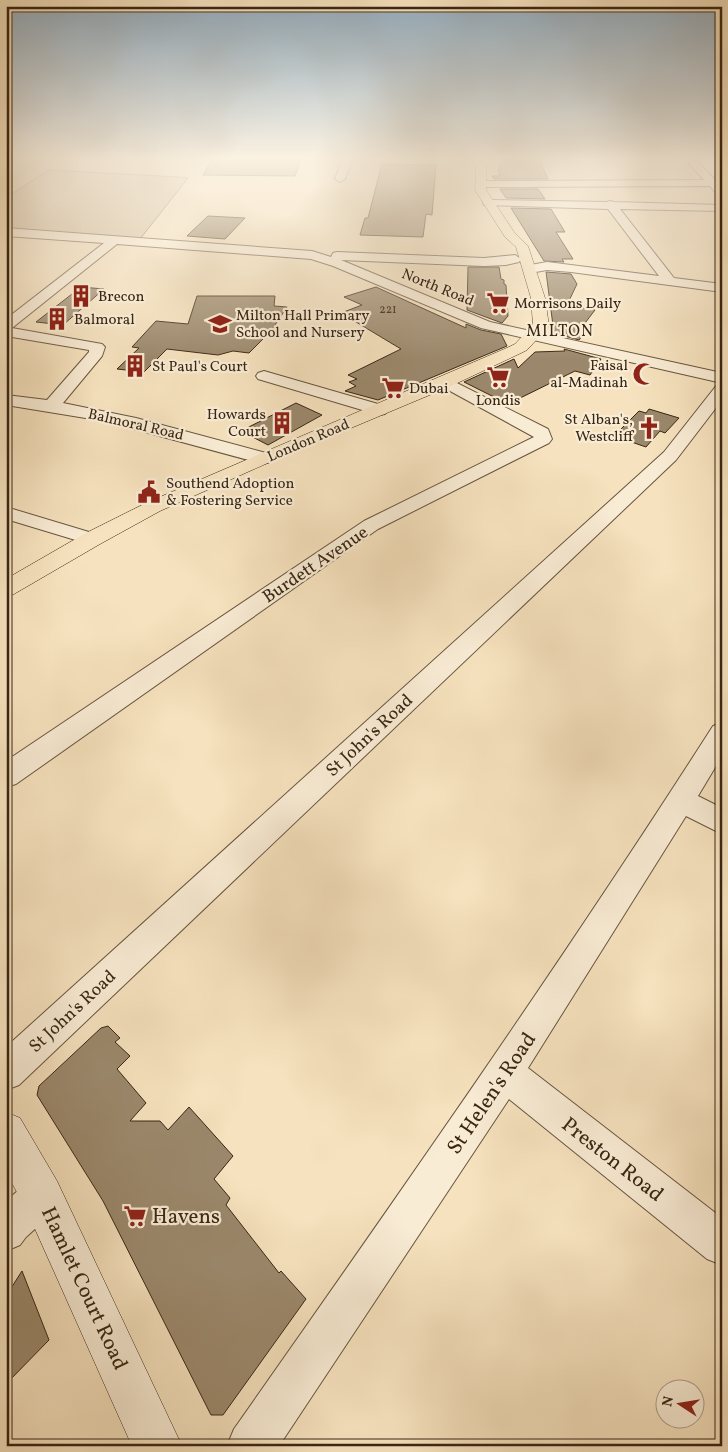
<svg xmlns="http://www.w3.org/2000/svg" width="728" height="1452" font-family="Vollkorn,serif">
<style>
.green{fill:#d6c2a1;stroke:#87745a}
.building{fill:#9b886c;stroke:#382614}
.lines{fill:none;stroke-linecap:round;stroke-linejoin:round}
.street-casing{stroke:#68553e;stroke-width:2}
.secondary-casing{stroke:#382614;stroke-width:1}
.primary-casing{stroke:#382614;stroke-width:1}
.street{fill:#f9ecd5;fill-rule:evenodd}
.secondary{fill:#f9ecd5;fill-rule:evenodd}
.primary{fill:#f6e2be;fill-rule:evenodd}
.labels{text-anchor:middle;stroke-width:4.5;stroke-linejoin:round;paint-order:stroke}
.far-number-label{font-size:12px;fill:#513e2a}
.far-street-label{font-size:15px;fill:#382614;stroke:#f9ecd5}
.far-poi-label{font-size:15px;fill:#382614;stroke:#f9ecd5;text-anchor:start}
.far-neighbourhood-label{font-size:16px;letter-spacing:1px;fill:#382614;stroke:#f9ecd5}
.street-label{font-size:18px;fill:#382614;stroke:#f9ecd5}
.near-street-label{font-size:21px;fill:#382614;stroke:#f9ecd5}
.near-poi-label{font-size:21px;fill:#382614;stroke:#f9ecd5;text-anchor:start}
</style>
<rect width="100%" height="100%" fill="#f6e2be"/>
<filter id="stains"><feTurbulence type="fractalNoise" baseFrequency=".004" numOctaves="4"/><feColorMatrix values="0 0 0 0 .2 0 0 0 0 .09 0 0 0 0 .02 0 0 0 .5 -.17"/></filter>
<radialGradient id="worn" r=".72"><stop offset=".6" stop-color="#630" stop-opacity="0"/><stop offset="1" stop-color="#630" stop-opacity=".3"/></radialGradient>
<!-- green -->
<polygon class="green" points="48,170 179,177 188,178 140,239 6,228 6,198"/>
<!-- building -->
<g class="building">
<polygon points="214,157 302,157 295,176 203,175"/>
<polygon points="503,158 540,161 548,179 494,179 492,176 500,176 498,170"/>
<polygon points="382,164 436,165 432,215 426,214 423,237 360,235 365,218 368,218"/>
<polygon points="500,189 538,189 545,199 506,198"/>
<polygon points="511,208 551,209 565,232 556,232 573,259 562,259 564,262 544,261"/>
<polygon points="208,216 245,218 225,239 187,236"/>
<polygon points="468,267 499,267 501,279 504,280 504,284 506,285 508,316 502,323 467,310"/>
<polygon points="546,272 571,274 577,284 567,305 595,310 582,327 588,328 579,340 554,333"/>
<polygon points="81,287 104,289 63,325 36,322"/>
<polygon points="376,287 466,328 466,324 481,330 501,334 507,346 378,400 345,391 356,386 349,382 357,379 348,375 401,349 341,313 362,305 344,297"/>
<polygon points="197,296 275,296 274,306 287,307 271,331 249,353 233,351 218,355 167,349 144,372 117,369 139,348 132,347 156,321 188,324"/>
<polygon points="564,349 601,359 590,375 575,371 508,404 464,382 514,359 518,368 535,352 565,351"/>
<polygon points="296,403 322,415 268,445 241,431"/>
<polygon points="649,409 679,418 665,433 660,431 646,447 614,436 639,411 646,413"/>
<polygon points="108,1026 120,1038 115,1042 130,1056 117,1069 146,1103 130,1121 160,1121 168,1130 189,1107 233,1156 214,1179 230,1198 226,1205 279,1273 281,1271 306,1299 223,1415 211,1415 103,1201 37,1095 39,1086 101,1028"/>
<polygon points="22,1271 49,1340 6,1384 6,1296"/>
</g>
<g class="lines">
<defs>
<g id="street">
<polygon points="6,157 14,157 13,164 6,167"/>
<polygon points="343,157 353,157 345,179 340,182 335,179"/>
<polygon points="683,157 693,157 715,180 722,180 722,194 716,193 710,186 485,187 480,184 485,181 704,180"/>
<polygon points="488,200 606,202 610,201 614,202 722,205 722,211 620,209 674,278 722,284 722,292 571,272 547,270 530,273 525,272 524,269 525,266 547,262 659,276 608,209 484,205 483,203 484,201"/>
<polygon points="6,228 312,251 331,257 333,253 337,252 484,258 515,255 521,259 519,262 506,265 484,266 341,260 490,322 722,373 722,383 481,328 333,266 311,259 117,244 12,328 102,344 105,347 102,356 63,403 136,418 270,454 272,458 270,462 263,464 104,421 6,405 6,395 47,400 89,352 89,350 6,336 6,319 104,243 6,236"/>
<polygon points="264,371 385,406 388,410 385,414 379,415 258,379 256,376 258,373"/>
<polygon points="445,377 548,429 552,439 549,443 378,529 16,784 6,787 6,761 364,521 534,437 439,385 437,382 439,379"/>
<polygon points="722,384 722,400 676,460 19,1085 6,1090 6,1047 664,452 716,386"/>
<polygon points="6,507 99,535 102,539 99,543 92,545 6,519"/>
<path d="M722 723V756L698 796 722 808V834L686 816 528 1068 722 1218V1265L707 1259 509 1099 279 1446H227L234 1429C397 1197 560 965 713 726Z"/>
<polygon points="42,1176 56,1182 62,1196 56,1210 26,1237 20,1245 6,1251 6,1201 28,1182"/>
</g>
<polygon id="secondary" points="6,1112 20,1118 57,1181 182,1446 132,1446 27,1211 6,1172"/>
<polygon id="primary" points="466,157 477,157 486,164 486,190 514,232 528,246 545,298 549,326 527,350 521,353 451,386 270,462 160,511 100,544 14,594 6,597 6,579 84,534 146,503 509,347 515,344 533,325 531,298 516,247 505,237 475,190 476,165"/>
</defs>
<!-- street casing -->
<use href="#street" class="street-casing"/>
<!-- secondary casing -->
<use href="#secondary" class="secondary-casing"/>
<!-- primary casing -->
<use href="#primary" class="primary-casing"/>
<!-- street -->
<use href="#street" class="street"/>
<!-- secondary -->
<use href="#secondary" class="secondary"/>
<!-- primary -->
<use href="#primary" class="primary"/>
</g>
<!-- sky -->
<linearGradient id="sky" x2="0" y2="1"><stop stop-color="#93adc0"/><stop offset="0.44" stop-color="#fbf2e2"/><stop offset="1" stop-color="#fbf2e2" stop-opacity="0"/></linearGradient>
<rect width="728" height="360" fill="url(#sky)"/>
<!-- icons -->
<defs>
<symbol id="building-bare" viewBox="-9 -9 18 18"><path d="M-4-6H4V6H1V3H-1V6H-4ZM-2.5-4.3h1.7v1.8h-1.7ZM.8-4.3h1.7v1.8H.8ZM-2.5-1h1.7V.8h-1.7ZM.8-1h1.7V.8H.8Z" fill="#8f2418" stroke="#f9ecd5" stroke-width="2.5" paint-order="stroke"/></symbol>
<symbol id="supermarket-bare" viewBox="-9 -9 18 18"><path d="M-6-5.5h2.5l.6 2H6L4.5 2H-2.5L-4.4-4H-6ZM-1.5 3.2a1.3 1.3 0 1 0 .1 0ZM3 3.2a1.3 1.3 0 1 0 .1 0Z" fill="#8f2418" stroke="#f9ecd5" stroke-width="2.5" paint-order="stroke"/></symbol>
<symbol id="school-bare" viewBox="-9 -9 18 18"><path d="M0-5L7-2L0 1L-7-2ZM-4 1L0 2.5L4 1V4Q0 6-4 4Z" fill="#8f2418" stroke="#f9ecd5" stroke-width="2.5" paint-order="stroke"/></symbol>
<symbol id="mosque-bare" viewBox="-9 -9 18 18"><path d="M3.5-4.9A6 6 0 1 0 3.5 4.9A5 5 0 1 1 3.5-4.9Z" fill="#8f2418" stroke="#f9ecd5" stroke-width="2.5" paint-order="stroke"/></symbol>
<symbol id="church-bare" viewBox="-9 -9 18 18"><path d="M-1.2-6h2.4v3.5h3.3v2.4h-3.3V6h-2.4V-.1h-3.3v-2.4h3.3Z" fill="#8f2418" stroke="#f9ecd5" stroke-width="2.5" paint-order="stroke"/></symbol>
<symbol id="civic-bare" viewBox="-9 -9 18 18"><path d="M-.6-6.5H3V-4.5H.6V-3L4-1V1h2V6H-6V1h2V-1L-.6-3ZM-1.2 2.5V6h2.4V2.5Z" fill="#8f2418" stroke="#f9ecd5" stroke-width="2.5" paint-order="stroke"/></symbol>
</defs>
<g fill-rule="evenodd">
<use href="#building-bare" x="65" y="280" width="32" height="32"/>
<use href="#supermarket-bare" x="482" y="287" width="32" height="32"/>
<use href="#building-bare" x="41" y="303" width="32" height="32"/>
<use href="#school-bare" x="204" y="308" width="32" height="32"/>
<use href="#building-bare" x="119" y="350" width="32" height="32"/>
<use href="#mosque-bare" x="628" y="358" width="32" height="32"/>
<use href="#supermarket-bare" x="482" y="361" width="32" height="32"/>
<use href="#supermarket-bare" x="377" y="372" width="32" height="32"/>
<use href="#building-bare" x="266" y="407" width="32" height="32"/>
<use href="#church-bare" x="633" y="412" width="32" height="32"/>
<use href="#civic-bare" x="133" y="476" width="32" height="32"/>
<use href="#supermarket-bare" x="119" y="1200" width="32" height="32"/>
</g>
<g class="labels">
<!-- far-number labels -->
<g class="far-number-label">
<text x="388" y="313">221</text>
</g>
<!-- far-street labels -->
<g class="far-street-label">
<text transform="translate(438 287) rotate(22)" y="5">North Road</text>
<text transform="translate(136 424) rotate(13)" y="5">Balmoral Road</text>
<text transform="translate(308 440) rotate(-23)" y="5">London Road</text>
</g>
<!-- far-poi labels -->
<g class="far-poi-label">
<text x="98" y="301">Brecon</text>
<text x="514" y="308">Morrisons Daily</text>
<text x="236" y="320">Milton Hall Primary<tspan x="236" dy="17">School and Nursery</tspan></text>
<text x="74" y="324">Balmoral</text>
<text x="628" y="370" text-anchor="end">Faisal<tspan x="628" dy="17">al-Madinah</tspan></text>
<text x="152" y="371">St Paul's Court</text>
<text x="409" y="393">Dubai</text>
<text x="498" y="405" text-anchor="middle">Londis</text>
<text x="266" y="419" text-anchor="end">Howards<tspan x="266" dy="17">Court</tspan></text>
<text x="633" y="424" text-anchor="end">St Alban's,<tspan x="633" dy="17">Westcliff</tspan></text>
<text x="166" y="488">Southend Adoption<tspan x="166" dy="17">&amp; Fostering Service</tspan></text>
</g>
<!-- far-neighbourhood labels -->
<g class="far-neighbourhood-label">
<text x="560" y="336">MILTON</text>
</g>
<!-- street labels -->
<g class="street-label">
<text transform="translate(315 564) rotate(-34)" y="6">Burdett Avenue</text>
<text transform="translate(369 735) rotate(-43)" y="6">St John's Road</text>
<text transform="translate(72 1011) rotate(-43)" y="6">St John's Road</text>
</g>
<!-- near-street labels -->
<g class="near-street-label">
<text transform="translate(491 1093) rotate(-56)" y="7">St Helen's Road</text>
<text transform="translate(613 1159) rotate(38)" y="7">Preston Road</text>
<text transform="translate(85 1288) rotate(65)" y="7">Hamlet Court Road</text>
</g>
<!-- near-poi labels -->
<g class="near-poi-label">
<text x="152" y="1223">Havens</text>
</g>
</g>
<!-- margin -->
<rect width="728" height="1452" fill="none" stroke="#f6e2be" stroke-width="25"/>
<rect x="8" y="8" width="713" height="1437" fill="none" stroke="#382614" stroke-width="2.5"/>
<rect x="12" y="12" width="703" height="1427" fill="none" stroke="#382614"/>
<!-- north arrow -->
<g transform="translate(680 1404) rotate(282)"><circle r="24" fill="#f9ecd5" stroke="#ac9d88"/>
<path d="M0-4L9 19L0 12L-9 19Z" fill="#8f2418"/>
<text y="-8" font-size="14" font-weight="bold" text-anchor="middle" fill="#382614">N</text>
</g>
<rect width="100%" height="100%" filter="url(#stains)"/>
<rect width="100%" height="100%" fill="url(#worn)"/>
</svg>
